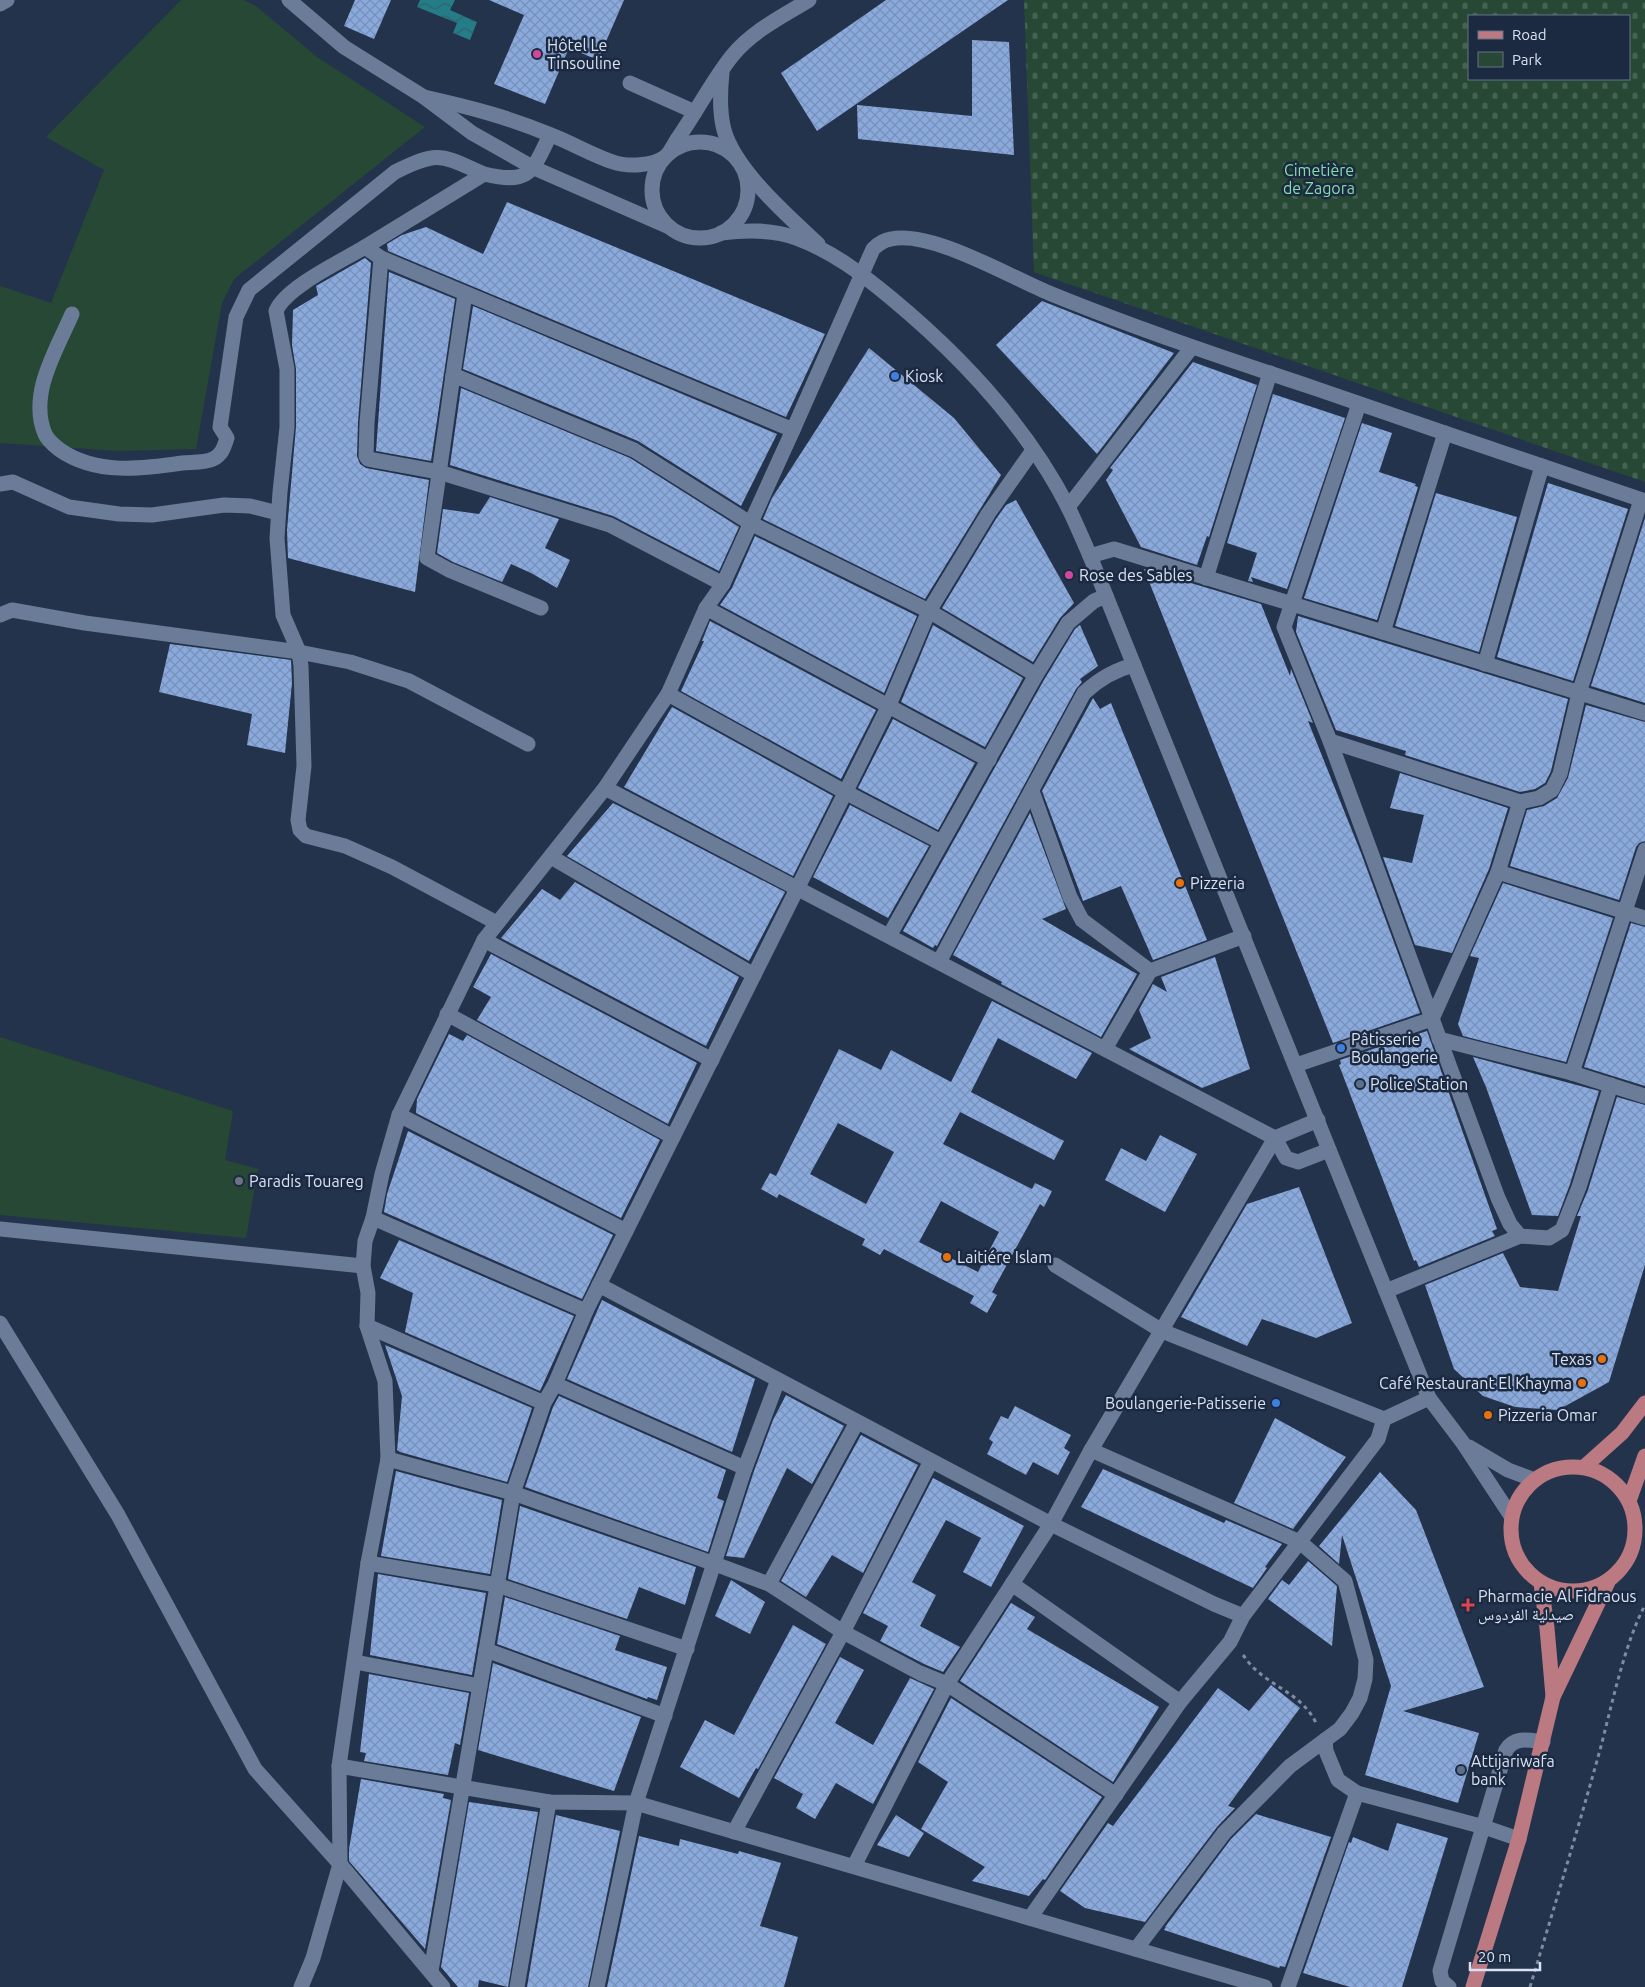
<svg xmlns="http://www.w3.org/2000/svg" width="1645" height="1987" font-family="Ubuntu,'Noto Naskh Arabic',sans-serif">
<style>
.green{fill:#264834}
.cemetery{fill:url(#cemetery-stones);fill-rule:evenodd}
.water{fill:url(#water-waves)}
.building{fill:url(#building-cross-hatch);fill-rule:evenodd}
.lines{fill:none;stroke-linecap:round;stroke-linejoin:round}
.path{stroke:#7f8ca0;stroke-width:3;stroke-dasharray:4 4;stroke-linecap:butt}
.minor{stroke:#6b7c99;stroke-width:15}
.major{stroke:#bb7982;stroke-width:15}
.hotel-dot{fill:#d1479c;stroke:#1b2941;stroke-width:2}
.shop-dot{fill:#3f7fe0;stroke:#1b2941;stroke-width:2}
.food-dot{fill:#e8710a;stroke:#1b2941;stroke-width:2}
.service-dot{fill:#5c6f8a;stroke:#1b2941;stroke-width:2}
.worship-dot{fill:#6b7280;stroke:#1b2941;stroke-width:2}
.health-dot{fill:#e0444e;stroke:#1b2941;stroke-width:2}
.labels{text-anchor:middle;stroke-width:5;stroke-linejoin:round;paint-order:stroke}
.poi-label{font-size:16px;fill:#d8e2f2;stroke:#1b2941;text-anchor:start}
.park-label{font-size:16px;fill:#86dca8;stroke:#1b2941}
</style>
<defs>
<pattern id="cemetery-stones" width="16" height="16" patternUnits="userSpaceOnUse" patternTransform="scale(1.25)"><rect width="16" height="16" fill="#264834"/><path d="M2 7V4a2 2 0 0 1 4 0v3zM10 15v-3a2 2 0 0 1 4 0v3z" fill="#456252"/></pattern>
<pattern id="water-waves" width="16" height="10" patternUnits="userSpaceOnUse" patternTransform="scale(1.25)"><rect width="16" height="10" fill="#247c87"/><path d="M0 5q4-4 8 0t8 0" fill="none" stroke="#31636b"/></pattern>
<pattern id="building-cross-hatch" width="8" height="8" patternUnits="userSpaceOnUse" patternTransform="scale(1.25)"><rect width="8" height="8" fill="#8aa9dc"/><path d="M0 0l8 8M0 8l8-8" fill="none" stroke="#7890b7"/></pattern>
</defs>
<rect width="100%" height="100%" fill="#24334c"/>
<!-- green -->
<g class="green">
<polygon points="181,0 243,0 256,6 317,57 425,127 234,279 222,303 196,449 118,451 0,443 0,286 51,303 104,170 46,137"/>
<polygon points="0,1037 233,1111 225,1160 258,1169 246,1238 0,1215"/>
</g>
<!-- cemetery -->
<path class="cemetery" d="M1024 0H1645V482L1034 272ZM1469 16H1629V79H1469Z"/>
<!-- water -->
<polygon class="water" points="420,0 455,0 450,10 477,22 470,40 453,33 457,23 417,7"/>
<!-- building -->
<g class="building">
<polygon points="355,0 391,0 374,39 344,26"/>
<polygon points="489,0 624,0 598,60 569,48 545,104 494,84 524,15"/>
<polygon points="886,0 1008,0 817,131 781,73"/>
<polygon points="972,40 1009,42 1014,155 858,139 857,105 972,116"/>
<polygon points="507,202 825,334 786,417 388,251 387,244 402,235 426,227 483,254"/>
<polygon points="365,258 371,263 358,422 357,456 360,464 366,468 429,480 415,592 288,558 287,530 296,427 296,369 292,345 293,310 318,295 316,286"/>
<polygon points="389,272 455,299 431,461 376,451"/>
<polygon points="1042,301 1174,353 1097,454 996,345"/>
<polygon points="473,306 777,434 741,506 638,441 463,369"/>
<polygon points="869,348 954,418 1001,475 925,599 763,519 772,498"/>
<polygon points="1193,362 1257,385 1209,537 1207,536 1197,565 1141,547 1106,480 1113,470 1110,468"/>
<polygon points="461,388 630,458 739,527 719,571 613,516 450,465"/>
<polygon points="1273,394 1345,418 1287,589 1251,577 1253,582 1248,581 1257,553 1227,543"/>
<polygon points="1362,423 1392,433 1379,472 1416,484 1415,486 1418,487 1377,620 1304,598"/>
<polygon points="1548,483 1628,509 1573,681 1497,657"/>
<polygon points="1436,493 1517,517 1479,652 1395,626"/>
<polygon points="490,497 559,519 545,548 570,560 557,588 531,573 511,564 502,582 453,562 437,553 443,509 479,514"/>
<polygon points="1016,500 1074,603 1060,618 1033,662 942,608 996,519 1006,505"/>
<polygon points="1645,518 1645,703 1591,686"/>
<polygon points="755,536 917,616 884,693 720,605 732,588"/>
<polygon points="1144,569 1261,604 1290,676 1291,669 1313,723 1308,721 1361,853 1420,1013 1333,1043"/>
<polygon points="1298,616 1568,699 1551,771 1545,783 1535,789 1520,792 1405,755 1406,751 1336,730 1296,632"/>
<polygon points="710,621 876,710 841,779 681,691 704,641 702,641"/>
<polygon points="933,625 1023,678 985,747 901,702"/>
<polygon points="1080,625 1098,666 1080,679 1082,682 1076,689 937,946 935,945 933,948 903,931 1044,680 1075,629"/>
<polygon points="170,644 291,660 292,683 285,753 247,745 252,714 159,692"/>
<polygon points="1093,698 1100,709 1111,703 1207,940 1153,960 1121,886 1083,901 1042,791"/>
<polygon points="1586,705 1645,722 1645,841 1639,843 1636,847 1619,900 1510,866 1527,810 1544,806 1557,798 1568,778"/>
<polygon points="672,707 833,796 793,876 624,787"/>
<polygon points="893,719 975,763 938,830 858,788"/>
<polygon points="1400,773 1508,808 1489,869 1452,953 1415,945 1383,857 1412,863 1424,815 1390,808"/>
<polygon points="613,803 785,892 749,961 567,856"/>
<polygon points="850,805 929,846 888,918 813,877"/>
<polygon points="1030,813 1066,909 1042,919 1137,974 1101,1037 1001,984 1002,982 953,955"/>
<polygon points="575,882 739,977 706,1046 501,938 542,889 560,900"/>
<polygon points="1503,883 1613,918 1566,1062 1463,1036 1458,1024 1479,958 1470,956"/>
<polygon points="1631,923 1645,927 1645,1086 1584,1067"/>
<polygon points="491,954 697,1063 668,1124 477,1020 491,997 473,987"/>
<polygon points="1215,957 1250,1069 1202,1088 1129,1049 1151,1038 1139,1010 1153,984 1167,992 1161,977"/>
<path d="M992 1001 1092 1053 1076 1079 998 1038 971 1092 1064 1141 1054 1160 960 1112 943 1144 1032 1189 1035 1183 1052 1191 1044 1207 1040 1204 992 1292 997 1295 987 1313 970 1303 974 1296 884 1249 880 1255 862 1245 865 1239 779 1194 777 1198 761 1189 770 1173 776 1176 839 1049 881 1070 891 1050 951 1082ZM838 1123 894 1152 866 1204 810 1174ZM941 1201 999 1232 978 1272 919 1242Z"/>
<polygon points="1427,1031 1497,1229 1492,1231 1495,1236 1419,1267 1416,1260 1414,1261 1339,1065 1341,1064 1340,1060"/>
<polygon points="449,1034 463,1041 467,1035 660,1140 621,1218 416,1113 417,1099"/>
<polygon points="1473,1057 1599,1091 1570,1184 1558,1216 1532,1215 1486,1087"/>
<polygon points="1617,1097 1645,1105 1645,1265 1609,1382 1558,1410 1515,1407 1483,1396 1454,1369 1425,1285 1503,1253 1520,1287 1558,1291 1581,1216 1577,1216 1588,1190"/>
<polygon points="408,1131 613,1235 582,1299 384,1212 387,1194"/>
<polygon points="1160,1135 1197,1154 1165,1212 1105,1180 1121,1148 1146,1161"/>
<polygon points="1299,1187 1352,1323 1316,1338 1262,1319 1247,1346 1181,1317 1247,1204"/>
<polygon points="399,1240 574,1316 540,1391 405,1332 413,1293 380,1278"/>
<polygon points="602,1300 755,1379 732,1452 567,1379"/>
<polygon points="385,1345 532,1408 507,1482 400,1452 397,1450 402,1396"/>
<polygon points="786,1395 844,1426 812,1484 787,1468 744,1558 726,1556 754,1471 773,1420"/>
<polygon points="559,1396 726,1470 717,1498 724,1501 708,1552 525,1487 553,1407"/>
<polygon points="1015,1406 1071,1435 1064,1448 1070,1452 1058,1475 1033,1462 1026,1475 987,1454 993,1442 989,1439 1001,1416 1008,1419"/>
<polygon points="1275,1418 1346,1457 1293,1529 1234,1503"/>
<polygon points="861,1435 918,1465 863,1573 832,1555 806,1597 781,1581"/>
<polygon points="1103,1469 1224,1523 1226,1520 1282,1544 1265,1567 1267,1568 1253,1588 1081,1507"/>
<polygon points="396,1471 502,1500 490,1574 381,1556"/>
<polygon points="1380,1472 1416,1510 1484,1687 1403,1711 1479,1733 1458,1803 1365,1775 1391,1686 1342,1535 1339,1564 1319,1546"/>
<polygon points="933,1478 1024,1526 991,1587 963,1572 981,1538 946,1520 912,1582 936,1595 920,1626 960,1647 943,1672 924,1664 880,1641 888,1626 863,1613"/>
<polygon points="520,1506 696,1567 685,1605 639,1587 627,1619 508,1579"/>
<polygon points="1308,1561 1337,1586 1332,1646 1268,1599 1282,1580 1289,1585"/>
<polygon points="378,1574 486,1593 472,1675 370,1655"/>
<polygon points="731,1580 765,1602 750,1634 715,1616"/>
<polygon points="505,1597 620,1636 615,1650 667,1667 657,1700 648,1697 647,1699 497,1644"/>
<polygon points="1011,1603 1035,1617 1027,1629 1159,1707 1113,1782 960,1681"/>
<polygon points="793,1625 826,1644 758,1769 756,1768 739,1798 680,1767 705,1720 734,1735"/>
<polygon points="840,1657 864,1670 835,1723 873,1745 910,1678 934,1689 873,1804 836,1783 815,1819 796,1808 803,1794 774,1778"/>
<polygon points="493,1663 641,1717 614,1791 478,1750"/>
<polygon points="369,1674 469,1693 460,1745 455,1743 448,1775 364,1761 366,1753 360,1752"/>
<polygon points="1271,1685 1300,1708 1228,1806 1235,1808 1217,1827 1145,1922 1085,1908 1060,1891 1108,1823 1113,1826 1218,1688 1249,1711"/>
<polygon points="951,1698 1102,1797 1045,1880 1043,1879 1029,1896 972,1881 985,1867 921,1829 948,1782 918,1762"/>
<polygon points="361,1779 444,1794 443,1798 451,1800 425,1949 349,1861 349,1849"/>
<polygon points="469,1802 538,1812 508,1987 479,1980 478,1987 458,1987 441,1967"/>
<polygon points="1256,1814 1331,1837 1285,1967 1280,1966 1279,1968 1164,1930 1166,1927 1165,1927 1231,1839"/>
<polygon points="556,1815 620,1831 588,1987 527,1987"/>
<polygon points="896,1815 924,1833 909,1857 877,1845"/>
<polygon points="1397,1823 1448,1838 1402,1987 1350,1987 1303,1973 1349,1842 1351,1843 1353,1837 1388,1851"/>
<polygon points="639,1836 679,1846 680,1839 738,1854 739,1851 781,1863 760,1926 798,1937 784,1987 607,1987"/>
</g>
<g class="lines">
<!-- path -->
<g class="path">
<path d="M1243 1655C1247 1660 1251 1666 1256 1670 1277 1689 1303 1696 1316 1723"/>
<path d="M1530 1987C1554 1908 1578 1829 1600 1750 1612 1705 1624 1645 1645 1605"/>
</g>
<!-- minor -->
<g class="minor">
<polyline points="289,0 344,47 424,97 472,133 534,168 669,227"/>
<polyline points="0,4 7,0"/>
<path d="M722 73C720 92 719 111 724 130 735 170 788 216 818 244"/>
<polyline points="630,83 695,112"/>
<path d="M424 97C469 107 508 117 551 135 572 143 592 155 613 162 627 167 653 166 665 157 670 153 674 144 678 138 697 111 712 81 732 56 752 31 783 16 809 0"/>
<path d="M550 135C532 172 530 185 484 174L365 247 381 258 793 430"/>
<circle cx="700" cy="190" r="48"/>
<path d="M721 233C746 230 772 229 796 238 832 251 862 274 891 298 961 356 1027 427 1068 507 1076 523 1083 540 1090 556L1429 1398 1463 1443 1511 1516"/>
<path d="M365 247C342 261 286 287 276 311L287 369V427L280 492 277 538 283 615 299 652 301 666 304 766 298 820 300 830 306 836 345 846 392 867 497 923"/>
<polyline points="381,258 367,423 366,456 368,459 439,472 610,525 723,584"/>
<polyline points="465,294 453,375 634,450 750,523 929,611 1036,675"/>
<path d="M72 314C57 349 28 394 45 434 48 441 55 446 60 450 96 475 142 469 182 463 191 462 205 463 213 459 222 455 224 447 227 438L220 427 236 317 249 290 395 172C439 150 441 155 484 174"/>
<polyline points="453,375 427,558 449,570 541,608"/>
<polyline points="1359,404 1284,627 1330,741 1498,1198 1510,1224 1520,1236 1549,1238 1562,1230 1579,1187 1611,1085"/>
<polyline points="0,484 13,482 69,507 119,514 152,515 224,505 250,506 278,513"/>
<polyline points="1068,507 1192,347"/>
<polyline points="1090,556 1114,549 1645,713"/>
<polyline points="1206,578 1270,373"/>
<polyline points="706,608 989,760"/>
<polyline points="0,615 12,610 85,623 299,652 350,662 409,681 528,744"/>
<polyline points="1383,632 1445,433"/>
<polyline points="1485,664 1542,466"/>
<polyline points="668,694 845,792 941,842"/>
<polyline points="1330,741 1520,802 1539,798 1552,790 1560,774 1579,693 1641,500"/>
<polyline points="605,788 1275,1138 1286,1158 1298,1162 1329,1150"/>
<polyline points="1032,791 1070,897 1082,920 1150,971 1244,936"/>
<polyline points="551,857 754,975"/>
<polyline points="1498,872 1645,918"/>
<polyline points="889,936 1036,675 1068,623 1094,601 1106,596"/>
<polyline points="484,940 712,1060"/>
<path d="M939 962 1084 693C1099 679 1114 670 1134 665"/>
<polyline points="447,1014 673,1137"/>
<polyline points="1439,1039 1572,1073 1645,1096"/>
<polyline points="1105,1049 1150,971"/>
<polyline points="1296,1065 1432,1019 1498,872 1520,802"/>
<polyline points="1572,1073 1645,850"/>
<polyline points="399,1115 626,1231"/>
<polyline points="373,1218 586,1311"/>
<polyline points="0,1229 363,1266"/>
<polyline points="1055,1265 1162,1331 1384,1419"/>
<polyline points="599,1285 1051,1524 1214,1604 1243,1616"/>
<polyline points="1386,1291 1520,1236"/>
<polyline points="0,1323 118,1515 255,1769 340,1864 443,1987"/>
<polyline points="367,1326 544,1403"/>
<polyline points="555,1384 745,1468"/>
<polyline points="1469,1447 1508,1470 1535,1480"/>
<polyline points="1091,1450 1300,1542 1345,1581 1366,1660 1365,1679 1360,1698 1352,1713 1340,1729 1290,1766 1224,1833 1136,1949"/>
<polyline points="388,1459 513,1493 715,1564 769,1584 843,1632 920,1673 947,1684 1116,1795"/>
<polyline points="368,1563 497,1585 687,1649"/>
<polyline points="769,1584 857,1422"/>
<polyline points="1012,1584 1180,1702"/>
<polyline points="486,1650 665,1716"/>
<polyline points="355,1662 480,1686"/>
<polyline points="1325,1740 1326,1751 1338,1780 1357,1793 1484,1827 1519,1839"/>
<polyline points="339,1766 549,1802 636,1803 1265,1987"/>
<polyline points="734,1832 843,1632 931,1461"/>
<polyline points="854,1866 947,1684 1051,1524 1091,1450 1275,1138 1318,1120"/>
<polyline points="1030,1918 1180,1702 1230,1642 1243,1616 1378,1439 1384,1419 1429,1398"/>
<polyline points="431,1971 513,1493 544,1403 555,1384 586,1311 889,705 929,611 988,514 1033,450"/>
<path d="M301 1987 313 1958 340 1864 339 1766 368 1563 388 1459 385 1381 367 1326 368 1293 363 1266 365 1241 373 1218 382 1174 399 1115 484 940 605 788 668 694 706 608 723 584 793 430 873 249C878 244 884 240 891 239 931 230 1010 277 1049 293 1137 329 1227 359 1317 389 1426 427 1536 464 1645 501"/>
<polyline points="517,1987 549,1802"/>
<polyline points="597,1987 636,1803 745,1468 778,1380"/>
<polyline points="1288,1987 1357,1793"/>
<path d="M1449 1987 1442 1981 1440 1971 1506 1750C1515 1736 1529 1740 1543 1742"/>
</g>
<!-- major -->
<g class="major">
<circle cx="1573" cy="1529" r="62"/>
<polyline points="1584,1467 1622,1433 1645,1403"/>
<polyline points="1629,1501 1645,1456"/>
<polyline points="1541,1583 1547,1628 1553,1696"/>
<polyline points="1473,1987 1519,1839 1553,1697 1608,1582"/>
</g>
</g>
<!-- markers -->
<g class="hotel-dot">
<circle cx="537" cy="54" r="5"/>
<circle cx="1069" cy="575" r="5"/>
</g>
<g class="shop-dot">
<circle cx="895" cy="376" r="5"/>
<circle cx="1341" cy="1048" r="5"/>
<circle cx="1276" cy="1403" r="5"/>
</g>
<g class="food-dot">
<circle cx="1180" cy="883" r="5"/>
<circle cx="947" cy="1257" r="5"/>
<circle cx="1602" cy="1359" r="5"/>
<circle cx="1582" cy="1383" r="5"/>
<circle cx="1488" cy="1415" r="5"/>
</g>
<g class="service-dot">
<circle cx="1360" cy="1084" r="5"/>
<circle cx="1461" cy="1770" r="5"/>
</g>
<circle class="worship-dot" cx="239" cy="1181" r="5"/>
<path class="health-dot" d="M1465.5 1597.5h5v5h5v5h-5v5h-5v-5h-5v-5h5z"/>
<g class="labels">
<!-- poi labels -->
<g class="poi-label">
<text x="547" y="51">Hôtel Le<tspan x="547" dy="18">Tinsouline</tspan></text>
<text x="905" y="382">Kiosk</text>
<text x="1079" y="581">Rose des Sables</text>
<text x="1190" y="889">Pizzeria</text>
<text x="1351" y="1045">Pâtisserie<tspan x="1351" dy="18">Boulangerie</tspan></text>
<text x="1370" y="1090">Police Station</text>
<text x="249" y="1187">Paradis Touareg</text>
<text x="957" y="1263">Laitiére Islam</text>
<text x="1592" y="1365" text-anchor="end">Texas</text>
<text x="1572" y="1389" text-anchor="end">Café Restaurant El Khayma</text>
<text x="1266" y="1409" text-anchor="end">Boulangerie-Patisserie</text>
<text x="1498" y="1421">Pizzeria Omar</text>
<text x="1478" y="1602">Pharmacie Al Fidraous<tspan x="1478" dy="18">صيدلية الفردوس</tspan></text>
<text x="1471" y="1767">Attijariwafa<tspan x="1471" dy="18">bank</tspan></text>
</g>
<!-- park labels -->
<g class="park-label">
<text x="1319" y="176">Cimetière<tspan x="1319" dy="18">de Zagora</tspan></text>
</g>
</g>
<!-- legend -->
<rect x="1468" y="15" width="162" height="65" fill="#1b2941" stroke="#677388"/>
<rect x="1478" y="31" width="25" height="8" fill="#bb7982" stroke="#677388"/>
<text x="1512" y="40" font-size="15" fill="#d8e2f2">Road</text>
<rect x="1478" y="52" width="25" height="15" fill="#264834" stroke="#677388"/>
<text x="1512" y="65" font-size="15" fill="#d8e2f2">Park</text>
<!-- scale -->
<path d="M1470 1962v8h70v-8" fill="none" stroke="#d8e2f2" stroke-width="2.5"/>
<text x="1478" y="1962" font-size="15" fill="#d8e2f2" stroke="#1b2941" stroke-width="4" paint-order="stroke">20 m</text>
</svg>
